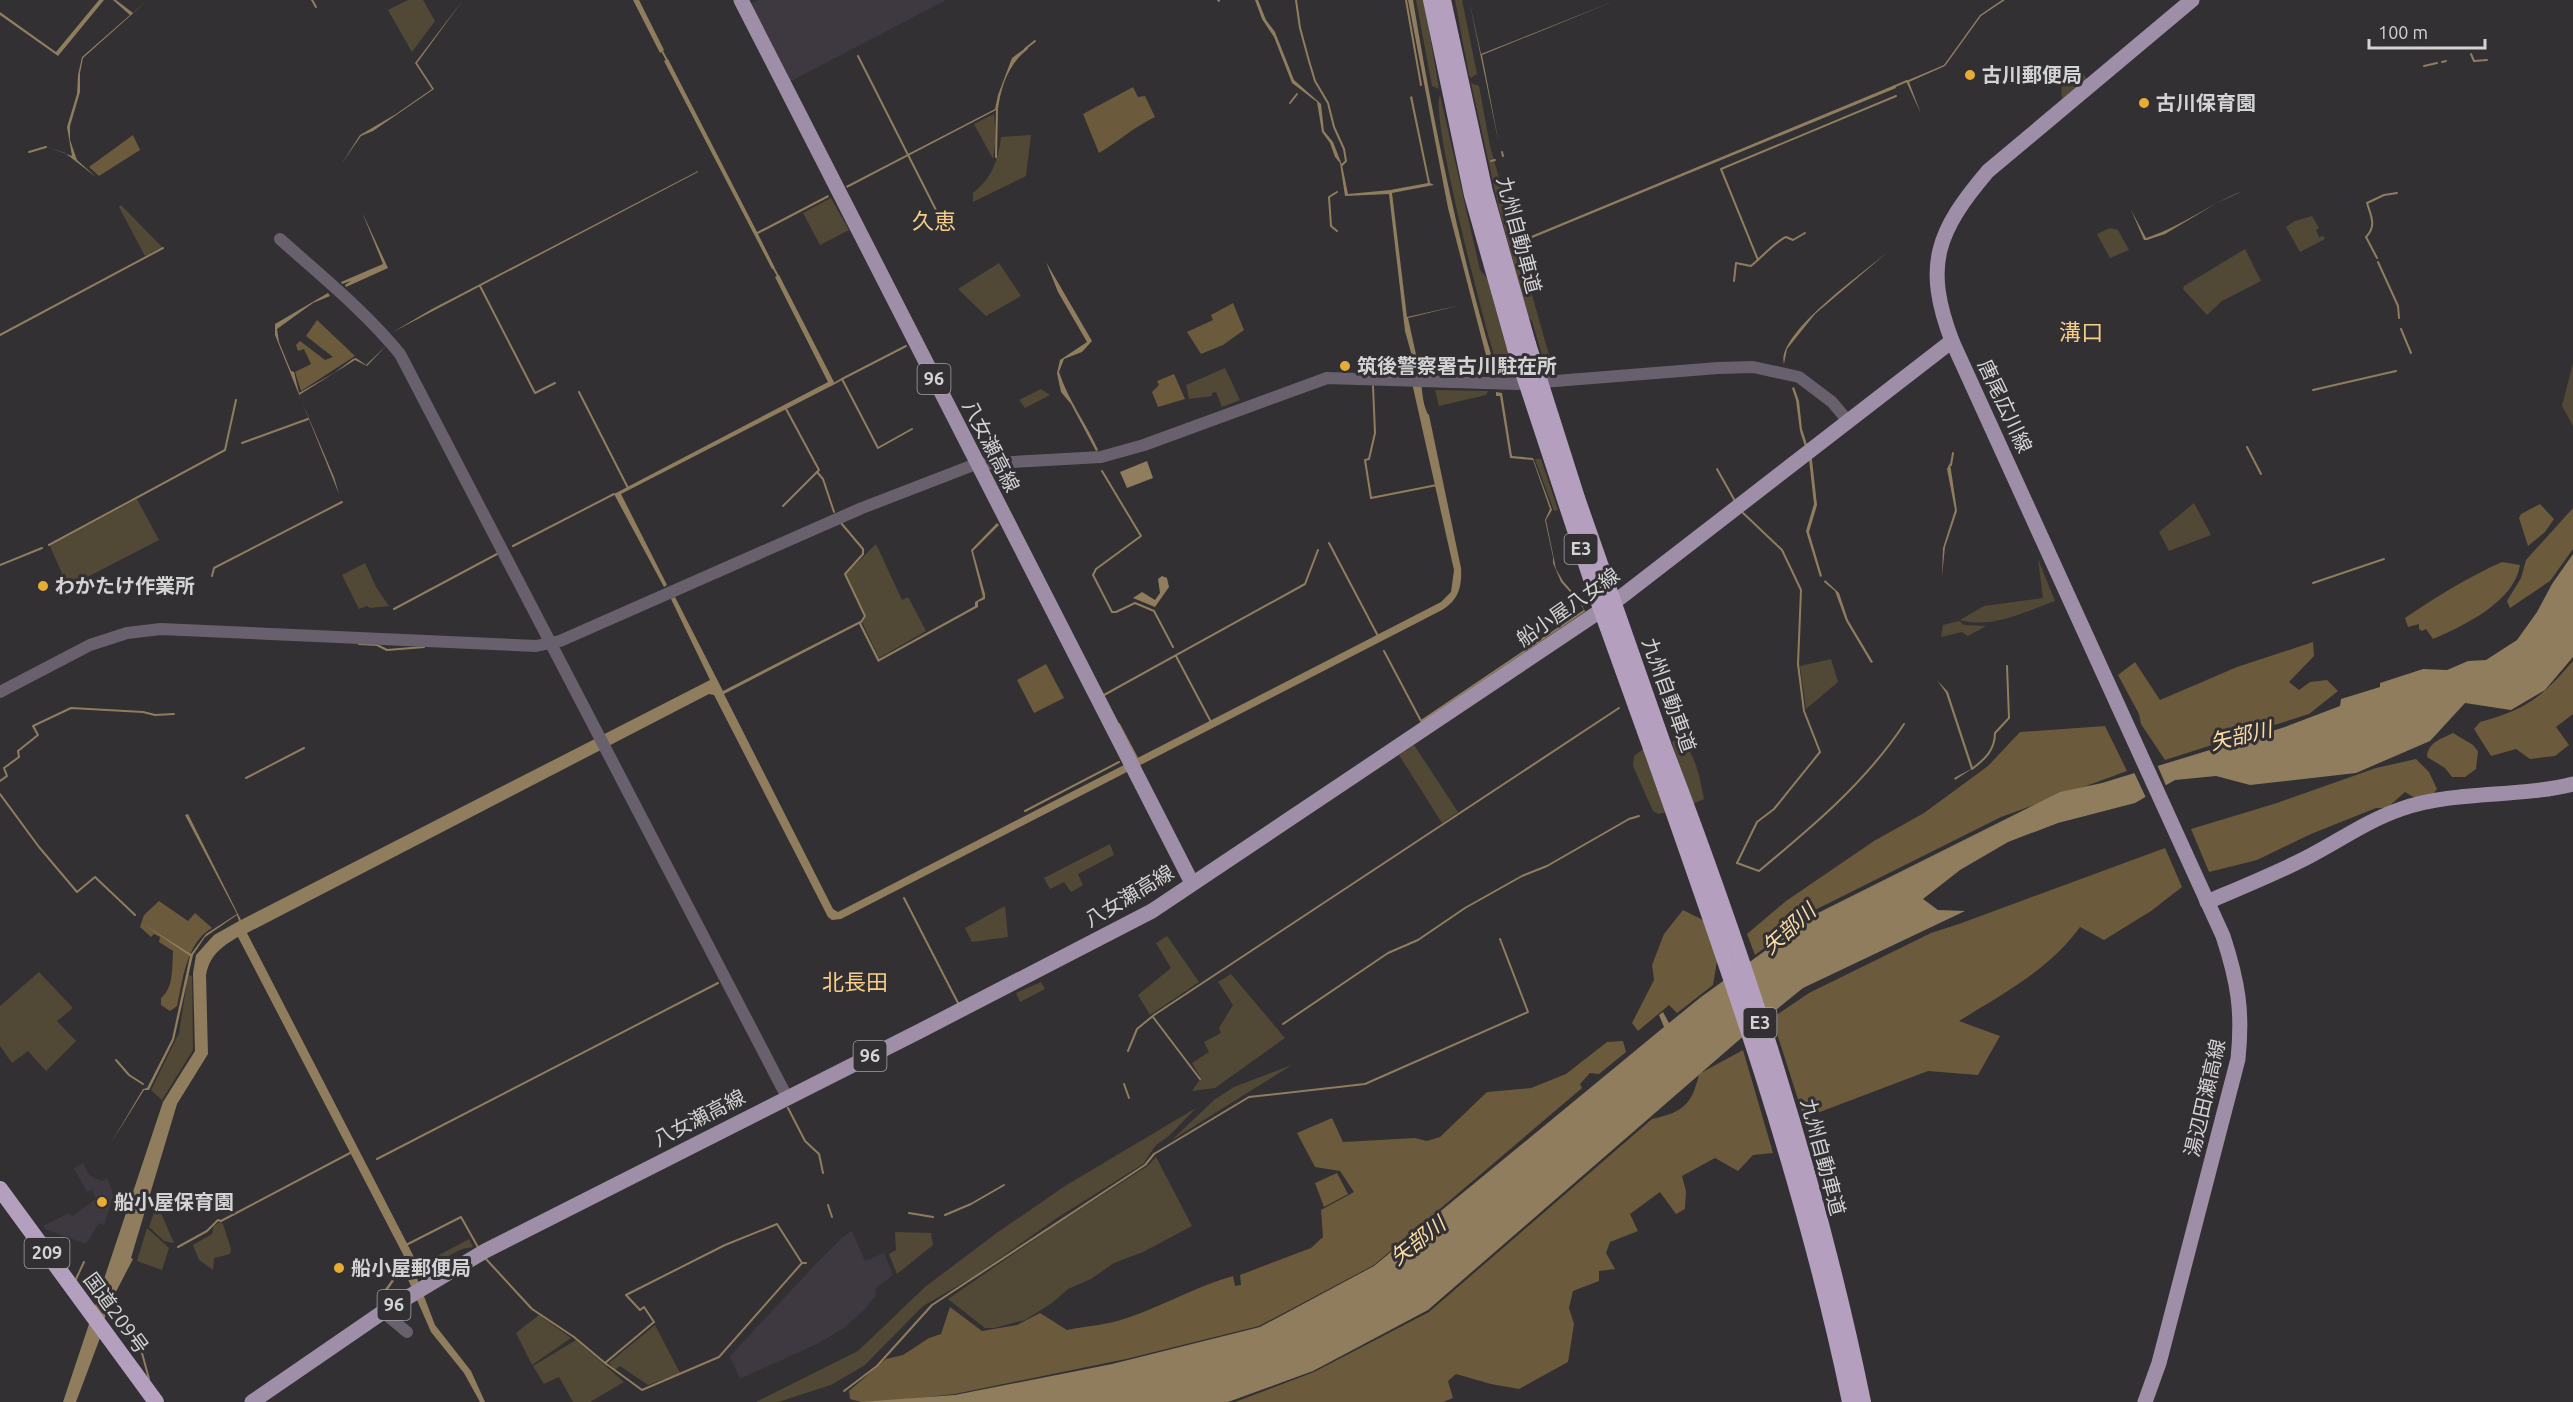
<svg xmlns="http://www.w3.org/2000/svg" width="2573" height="1402" font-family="Ubuntu,'Noto Sans JP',sans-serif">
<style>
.built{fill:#3e3940}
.green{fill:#524836}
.forest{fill:#6b5a3c}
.water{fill:#8f7d5e}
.pier{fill:#323033}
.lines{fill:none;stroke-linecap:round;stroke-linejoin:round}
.stream{stroke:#8f7d5e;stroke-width:2}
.minor{stroke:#69606d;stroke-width:12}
.major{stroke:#9f8ea7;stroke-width:15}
.highway{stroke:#b49fbe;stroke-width:16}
.highway-bridge{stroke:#b49fbe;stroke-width:16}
.poi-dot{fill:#e6ac36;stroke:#323033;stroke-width:2}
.labels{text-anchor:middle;stroke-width:6;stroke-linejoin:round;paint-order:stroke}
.shield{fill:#323033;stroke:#a3a2a4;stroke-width:1.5}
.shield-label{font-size:18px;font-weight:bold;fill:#d4d3d4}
.poi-label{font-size:20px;font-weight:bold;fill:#d4d3d4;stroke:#323033;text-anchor:start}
.street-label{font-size:20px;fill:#d4d3d4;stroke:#323033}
.water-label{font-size:21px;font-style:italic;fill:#fcdca4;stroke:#323033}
.quarter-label{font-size:22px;fill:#f6ce87;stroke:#323033}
</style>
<rect width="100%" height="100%" fill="#323033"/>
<!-- built -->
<g class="built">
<polygon points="759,0 946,0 793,80 789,80 751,4"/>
<polygon points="83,1163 89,1175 102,1181 107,1178 112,1190 113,1197 104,1225 99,1223 86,1244 45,1229 43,1226 69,1213 72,1216 96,1199 92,1190 87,1192 74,1168"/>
<polygon points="852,1231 865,1261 884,1253 893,1275 875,1289 876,1295 865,1309 844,1328 817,1344 740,1379 730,1356 811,1269 843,1237"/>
</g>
<!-- green -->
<g class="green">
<polygon points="408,0 423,0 435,21 412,52 388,10"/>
<polygon points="1416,0 1424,0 1439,89 1432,86"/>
<polygon points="1455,0 1462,0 1477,74 1471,78 1469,75"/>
<path d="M2081 68 2087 81 2063 101C2058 83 2065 76 2081 68Z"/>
<polygon points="1471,83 1479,86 1490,146 1551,362 1551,372 1547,372 1532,321 1528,317 1499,209"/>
<path d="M1440 95 1480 270 1487 278 1505 343 1518 378H1507C1503 372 1498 365 1495 358 1485 327 1429 112 1440 95Z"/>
<polygon points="994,114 996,139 993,159 974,124"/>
<path d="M1031 135 1026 176 973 202V193C992 178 998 161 1001 137Z"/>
<polygon points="831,198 849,230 820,245 803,213"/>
<polygon points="121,205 162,247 145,256 119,207"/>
<polygon points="2312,216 2319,228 2316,230 2319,237 2323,236 2325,239 2300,252 2286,227 2295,221"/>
<polygon points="2110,228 2118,230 2129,250 2110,258 2097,234"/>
<polygon points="2245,249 2261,281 2222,301 2207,315 2183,289 2184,286"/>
<polygon points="999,263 1021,296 986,316 958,289"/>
<polygon points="2573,363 2573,426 2562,406"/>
<polygon points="1225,368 1240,400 1222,407 1216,392 1212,393 1212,396 1189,399 1186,385"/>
<polygon points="1041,389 1050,395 1025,408 1019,400"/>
<polygon points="1435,390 1488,391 1486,395 1439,406"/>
<polygon points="1535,459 1541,459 1558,510 1554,511"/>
<polygon points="137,499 159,540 68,587 50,546"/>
<polygon points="2194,503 2211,535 2169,551 2159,532"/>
<polygon points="876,544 902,600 908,597 926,631 879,658 862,622 866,616 846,574"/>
<path d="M2038 559 2055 601C2024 612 1993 629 1960 620L1984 606 2043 598Z"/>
<polygon points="365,563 376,587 389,606 370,608 367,606 359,609 342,575"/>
<polygon points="1959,621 1964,625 1986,626 1968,636 1962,632 1941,637 1943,625"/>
<polygon points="1831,659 1838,682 1806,709 1800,666"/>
<path d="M1678 740C1696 750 1700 780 1704 799L1693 804 1672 742Z"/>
<polygon points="1414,745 1458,812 1442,823 1399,755"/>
<polygon points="1643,749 1667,812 1658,814 1653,811 1633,766 1634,756"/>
<polygon points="1110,844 1114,855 1078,874 1083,885 1071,892 1064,882 1050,889 1044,878"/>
<polygon points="1005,906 1008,937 972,942 965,928"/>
<polygon points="1167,936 1199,982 1150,1015 1138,995 1171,968 1156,943"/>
<polygon points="39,972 73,1008 57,1021 76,1041 46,1071 28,1051 12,1063 0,1046 0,1006"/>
<polygon points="1231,974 1285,1038 1215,1088 1192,1091 1201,1078 1192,1063 1209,1052 1204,1042 1221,1033 1219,1028 1233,1005 1218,982"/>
<polygon points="188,975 192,976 193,1050 162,1100 151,1090 179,1033"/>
<polygon points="1041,982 1045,989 1020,1002 1016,993"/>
<polygon points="1292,1065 1172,1140 1214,1100 1234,1087"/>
<polygon points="1196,1108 1169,1136 1156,1145 1143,1164 1057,1218 973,1277 923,1306 865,1365 831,1385 778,1402 756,1402 858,1351 925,1287 998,1232 1065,1186"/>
<polygon points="1156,1157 1192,1226 1143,1252 1114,1263 1091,1279 1068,1289 1052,1303 1025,1320 994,1328 985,1328 948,1299 1057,1224 1146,1167"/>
<polygon points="157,1204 174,1243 164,1241 149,1227"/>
<polygon points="220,1222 223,1224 231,1249 230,1254 214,1258 213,1270 199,1260 193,1245 212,1234 214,1226"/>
<polygon points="147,1228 169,1248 162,1270 137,1261"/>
<polygon points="895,1232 931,1233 933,1245 897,1274 889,1254 896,1250"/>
<polygon points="469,1239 473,1247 462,1249 431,1265 428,1261"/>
<polygon points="539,1315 571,1338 532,1365 516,1333"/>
<polygon points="655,1325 680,1373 648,1385 620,1366 615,1370 609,1363"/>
<polygon points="576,1340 624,1382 590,1402 573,1402 559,1377 544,1384 533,1366"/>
</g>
<!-- forest -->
<g class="forest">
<path d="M1133 87 1138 97 1145 96 1155 117C1134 127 1119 141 1099 153L1083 114Z"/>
<polygon points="133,135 140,150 99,176 89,167"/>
<polygon points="1233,303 1244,330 1223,345 1201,354 1187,332 1213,320 1211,315"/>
<polygon points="317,320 355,356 301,391 295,372 311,364 304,349 298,351 296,345 300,341 325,360 333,357 306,336"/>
<polygon points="1174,374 1185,399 1158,407 1152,392 1159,385 1157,381"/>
<polygon points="2540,504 2554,519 2545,532 2528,546 2519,518 2521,514"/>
<polygon points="2573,508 2573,549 2550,581 2510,608 2507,601 2521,578 2526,560"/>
<path d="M2502 562 2520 565C2515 601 2464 626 2433 639L2426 629 2422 631 2419 629V624L2408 627 2405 618C2436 597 2468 577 2502 562Z"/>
<polygon points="2313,642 2314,656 2289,682 2299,690 2310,682 2327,680 2338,691 2309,714 2165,760 2141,724 2139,714 2118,675 2135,662 2160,700 2237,667"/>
<path d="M2573 661V714L2556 727 2569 745 2555 756 2530 759 2516 749 2491 756 2474 729 2480 722C2527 709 2541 698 2573 661Z"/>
<polygon points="1046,664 1064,698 1034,713 1017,680"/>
<polygon points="2105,726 2127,771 2001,817 1815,910 1755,955 1747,934 1786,901 1874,841 1924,813 1988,766 2020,732"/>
<path d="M2453 733 2473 745 2478 751 2476 769 2465 777H2452L2445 768 2427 757C2428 742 2441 739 2453 733Z"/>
<polygon points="2416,759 2429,772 2437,789 2430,798 2420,801 2405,792 2387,808 2376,808 2311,834 2257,860 2209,872 2191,829 2277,803 2376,768"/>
<path d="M2165 848 2182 887 2151 911 2104 940 2080 927C2050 969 2003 994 1959 1021L2000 1036 1978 1075 1928 1071 1804 1118 1772 1018 1809 993 1931 933 1959 924Z"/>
<path d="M159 901 188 921 195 913 212 928C186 943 183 980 177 1006L170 1011 161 1005V998C174 988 172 966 173 951L159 942 160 937 154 934 151 937 140 927 144 915Z"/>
<polygon points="1683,910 1705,921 1717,961 1713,985 1677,1013 1669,1005 1638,1031 1632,1023 1654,980 1652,965 1664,934"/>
<path d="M1623 1041 1626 1052 1599 1074 1590 1073 1580 1084 1582 1088 1374 1265 1259 1326 1126 1359 955 1394 883 1402H861L850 1399 849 1391 886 1359 903 1355 929 1338 941 1334 950 1307 982 1331 1017 1325 1040 1313 1067 1330C1086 1326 1108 1325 1127 1318 1163 1306 1197 1286 1233 1276L1235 1286 1241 1285 1240 1275 1311 1248 1323 1237 1321 1210 1354 1192 1340 1171 1315 1167 1297 1133 1332 1118 1343 1142 1415 1138 1427 1141 1440 1137 1487 1092 1531 1088 1566 1074 1607 1042Z"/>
<path d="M1743 1050 1773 1153 1753 1155 1738 1171 1715 1158 1682 1176 1686 1191 1685 1209 1676 1214 1660 1192 1630 1214 1638 1231 1610 1242 1606 1253 1615 1269 1599 1271V1281L1573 1291 1569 1308 1574 1324 1568 1362 1519 1389 1491 1384 1456 1374 1448 1381 1453 1398 1443 1402H1235L1314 1372 1429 1312 1652 1119C1683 1112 1692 1105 1699 1074Z"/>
<polygon points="1337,1173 1348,1194 1324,1207 1315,1183"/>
</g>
<!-- water -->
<g class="water">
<polygon points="99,0 104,0 58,56 0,15 0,12 56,52"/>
<polygon points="113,0 116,0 133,13 148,0 83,58 80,73 80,92 70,126 70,140 77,160 96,177 65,153 45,146 72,156 67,127 77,94 78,75 82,57 130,15"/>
<polygon points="463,0 417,63 434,89 373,131 361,136 342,163 360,135 396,114 432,89 415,63"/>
<polygon points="633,0 639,0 664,50 660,53"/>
<path d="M1255 0H1258L1266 20 1275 32 1294 80 1321 104 1324 131 1333 142 1342 165 1348 194 1390 190 1428 183 1410 97 1412 96 1430 183 1434 185 1392 193 1407 317 1461 305 1408 318 1419 368 1480 370V375L1425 373 1421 375C1421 384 1423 409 1429 415L1461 568C1462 586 1459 600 1442 610L841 919 832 920 828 917 714 695 709 694 247 933 414 1257 412 1265 435 1325 471 1371 485 1402H480L464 1373 431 1332 403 1268 380 1301 378 1299 406 1260 238 937C221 947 210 955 206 975L208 1054 177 1104 131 1258 133 1259 107 1309 100 1338 76 1402H63L163 1102 195 1051 193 973 196 955 214 935 239 921 237 915 205 937 193 955 174 1040 149 1090H144L111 1143 143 1089 147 1088 172 1039 190 956 143 924 191 954 206 934 237 914 185 815 188 814 241 920 710 680 671 599 675 597 723 691 860 621 879 659 975 606V602L983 597 971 550 997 523 999 525 973 551 985 594V599L978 602V607L878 662 859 624 724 694 833 909 838 912 1441 602 1451 592 1454 570 1410 374 1412 368 1415 367 1405 331 1389 194 1345 196 1340 163 1335 157 1330 143 1322 132 1317 102 1292 83 1274 37 1262 19Z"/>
<path d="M1408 0H1413C1433 121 1458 243 1493 361L1488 363 1448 208Z"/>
<polygon points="1469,0 1481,54 1617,0 1482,55 1499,144"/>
<polygon points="2002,0 2005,0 1981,16 1945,66 1909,82 1921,114 1906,81 1944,65 1980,15"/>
<path d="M1027 47 1028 49C1009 63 1001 86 998 109L847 188 846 186 995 109 998 95 1012 58Z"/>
<polygon points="668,59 757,232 828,195 829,197 758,234 775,268 772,269 664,61"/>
<polygon points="1895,85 1896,88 1525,241 1524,239"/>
<polygon points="698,171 698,172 393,332 432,309"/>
<path d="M2243 191 2217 203 2165 234 2147 240H2144L2131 210 2146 238C2181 227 2209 204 2243 191Z"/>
<polygon points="362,212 388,268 346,287 345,285 351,281 342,284 341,282 383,264"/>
<path d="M1889 251 1815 314 1787 349 1784 364C1775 334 1867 270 1889 251Z"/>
<path d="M1046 262 1092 341 1082 352 1064 359 1059 372C1068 400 1086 423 1098 450L1096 451 1071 404 1061 392 1057 373 1060 360 1087 342 1058 292Z"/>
<polygon points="779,275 835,384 621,494 667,585 664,587 614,494 828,382 775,277"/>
<polygon points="328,293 330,296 313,303 277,329 279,342 291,371 294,372 299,393 334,373 353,359 356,358 366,365 386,346 367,366 355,360 299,395 334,477 339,494 275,335 275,324"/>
<polygon points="1794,387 1799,401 1802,429 1812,460 1817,505 1809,532 1822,576 1820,577 1806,531 1814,504 1809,459 1800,431 1796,400 1792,388"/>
<polygon points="1496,392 1502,393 1512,456 1533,458 1552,510 1546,520 1556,569 1563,581 1581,602 1585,612 1580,603 1561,582 1553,563 1553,557 1545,520 1550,509 1533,460 1510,458 1500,396 1496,396"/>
<polygon points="1147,461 1153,478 1127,488 1120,472"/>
<polygon points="1950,463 1957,511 1945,547 1942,576 1943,548 1955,510 1947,469"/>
<polygon points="2573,554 2573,657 2545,690 2511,710 2465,703 2430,741 2356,773 2250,785 2216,776 2175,780 2135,803 2058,823 2008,842 1960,870 1923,899 1938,910 1965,911 1803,988 1739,1040 1428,1310 1313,1371 1228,1402 860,1402 955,1395 1112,1364 1260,1327 1374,1266 1664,1027 1659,1015 1663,1012 1669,1023 1701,997 1816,914 2060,792 2102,783 2285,727 2340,706 2341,699 2380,687 2380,683 2423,669 2447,670 2468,661 2486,660 2517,640 2537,612 2552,584"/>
<polygon points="1162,576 1167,578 1169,587 1155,607 1133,598 1142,592 1155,600 1160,593 1158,579"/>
<polygon points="1825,580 1839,593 1848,620 1873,662 1871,663 1846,621 1835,591 1824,582"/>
<polygon points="1937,680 1948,692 1973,768 1955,780 1954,778 1971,769 1946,693"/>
</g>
<!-- pier -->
<polygon class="pier" points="2156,762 2167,788 2147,800 2133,770"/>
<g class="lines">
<!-- stream -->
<g class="stream">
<polyline points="312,0 316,7"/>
<polyline points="1218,0 1219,1"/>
<polyline points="1296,0 1300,28 1309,61 1315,81 1328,103 1334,127 1344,149 1346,161 1342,165"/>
<polyline points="1406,0 1421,85"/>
<polyline points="1025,49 1035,41"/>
<polyline points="662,51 668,62"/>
<polyline points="2471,54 2474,61 2487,60"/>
<polyline points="858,56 942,222"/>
<polyline points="2442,62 2446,61"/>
<polyline points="2424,66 2437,63"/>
<polyline points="1893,87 1907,81"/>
<polyline points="1290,103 1297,94"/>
<polyline points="29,152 46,147"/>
<polyline points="1502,152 1503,156"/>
<polyline points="996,157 997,109"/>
<polyline points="1491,161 1495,160"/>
<polyline points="1337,231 1331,226 1329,197 1337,192"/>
<path d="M2377 258 2366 237C2377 226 2371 216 2367 203L2384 195 2397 193"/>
<polyline points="1758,260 1721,169 1896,96"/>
<polyline points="2378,262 2398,306 2399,318"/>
<polyline points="773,267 779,278"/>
<path d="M1734 281 1736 263 1751 266C1761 258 1776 241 1786 237L1793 240 1805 233"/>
<polyline points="480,286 535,393 555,383"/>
<polyline points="2401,329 2411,353"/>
<polyline points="0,335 163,248"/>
<polyline points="842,379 906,346"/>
<polyline points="835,383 842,379 878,448 912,429"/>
<polyline points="1373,386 1375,433 1369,459 1365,460 1371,498 1437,485"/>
<polyline points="2313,390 2396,371"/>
<polyline points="579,392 628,488"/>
<polyline points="242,443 308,419"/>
<polyline points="2247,447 2261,474"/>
<polyline points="1951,465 1953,453"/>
<polyline points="1717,469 1735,501"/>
<polyline points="1102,471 1141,536 1096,569 1093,575 1112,612 1116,612 1135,603 1154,611 1173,647"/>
<polyline points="817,472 823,479 834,512"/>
<polyline points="783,506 819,470 785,407"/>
<polyline points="841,523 863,549 863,554 845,574 865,616 861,622"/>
<polyline points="1329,543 1378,636"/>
<polyline points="49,545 225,450 236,400"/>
<polyline points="513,546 614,494"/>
<polyline points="0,565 42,548"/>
<polyline points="212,576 214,568 342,502"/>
<polyline points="2313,583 2384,559"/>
<polyline points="394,609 497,554"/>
<polyline points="359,644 377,645 387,650 424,647"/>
<polyline points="1384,651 1421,721 1584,611"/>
<polyline points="1176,656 1211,722"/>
<polyline points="1104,695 1305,584 1318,550"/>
<polyline points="1119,724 1137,758"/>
<path d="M1972 769C1985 759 1995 750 1995 733L2009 718 2007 666"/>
<polyline points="246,778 304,748"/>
<polyline points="0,781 7,776 4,768 19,757 18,751 38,735 33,726 71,708 143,712 155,715 174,714"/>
<polyline points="0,794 39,847 77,892 95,877 135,915"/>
<polyline points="1025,811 1119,762"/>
<polyline points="1737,863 1757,822 1774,809 1820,752 1804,711 1798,664 1801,590 1782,550 1741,511"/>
<path d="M1737 863 1759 871C1812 827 1866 782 1904 724"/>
<polyline points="904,898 958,1003"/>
<polyline points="1153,1017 1200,1079"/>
<polyline points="1283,1024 1388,953 1418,940 1465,908 1522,876 1547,866 1629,819 1639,816"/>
<polyline points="1128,1051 1137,1029 1154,1015 1619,708"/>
<polyline points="116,1060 129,1075 143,1084"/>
<polyline points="1124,1084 1129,1098"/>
<polyline points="788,1108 805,1141 819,1154 823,1173"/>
<polyline points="377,1159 718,983"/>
<polyline points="828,1205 832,1217"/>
<polyline points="909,1213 933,1217"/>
<polyline points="945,1215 971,1204 1004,1185"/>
<polyline points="406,1245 461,1217 479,1249"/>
<polyline points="178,1247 207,1231 218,1220 221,1221 350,1153"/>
<polyline points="486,1259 532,1309 574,1337 605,1363 654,1322 644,1307 640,1310 626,1295 725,1245 777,1224 802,1263 806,1263"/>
<polyline points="76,1279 84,1262"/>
<polyline points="138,1338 149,1379"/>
<polyline points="605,1363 642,1390 719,1357 802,1263"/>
<polyline points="844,1391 877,1366 932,1305 1145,1165 1154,1154 1249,1097 1365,1084 1528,1012 1500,939"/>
</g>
<!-- minor -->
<g class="minor">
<path d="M280 239C321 276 365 311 400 354L787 1097"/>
<polyline points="0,692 90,645 127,633 161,629 536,646 560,641 862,508 976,464 1101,457 1144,445 1327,378 1517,384 1718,368 1753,367 1799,377 1832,402 1848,421"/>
<polyline points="383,1312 407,1332"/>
</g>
<!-- major -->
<g class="major">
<polyline points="741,0 1192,883"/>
<path d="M2207 902C2240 888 2272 875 2304 859 2336 843 2366 821 2401 809 2455 790 2518 798 2573 784"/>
<polyline points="252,1402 383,1312 485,1251 920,1031 1152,911 1621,597 1952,341"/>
<path d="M2145 1402 2159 1363 2238 1059C2243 1011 2238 982 2223 936L1952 341C1923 265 1937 231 1988 171L2192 0"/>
</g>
<!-- highway -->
<g class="highway">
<polyline points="1431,0 1472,195 1515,348"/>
<polyline points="1443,0 1485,192 1528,344"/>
<path d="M1663 744C1745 958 1817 1178 1863 1402"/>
<path d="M1651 748C1727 963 1804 1179 1850 1402"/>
<polyline points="0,1189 156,1402"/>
</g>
<!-- highway-bridge -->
<g class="highway-bridge">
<polyline points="1528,344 1577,498 1663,744"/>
<polyline points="1515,348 1601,609 1651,748"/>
</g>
</g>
<!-- markers -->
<g class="poi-dot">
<circle cx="1970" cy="75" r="6"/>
<circle cx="2144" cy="103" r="6"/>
<circle cx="1345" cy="366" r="6"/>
<circle cx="43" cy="586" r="6"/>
<circle cx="102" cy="1202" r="6"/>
<circle cx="339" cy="1268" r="6"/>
</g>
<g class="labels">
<!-- shield labels -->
<g class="shield">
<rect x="917.5" y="364" width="33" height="30" rx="4.5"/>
<rect x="1564.5" y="534" width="33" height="30" rx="4.5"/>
<rect x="1743.5" y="1008" width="33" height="30" rx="4.5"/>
<rect x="853.5" y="1041" width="33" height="30" rx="4.5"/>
<rect x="24.5" y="1238" width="45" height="30" rx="4.5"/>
<rect x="377.5" y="1290" width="33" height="30" rx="4.5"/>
</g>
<g class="shield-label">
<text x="934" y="385">96</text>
<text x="1581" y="555">E3</text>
<text x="1760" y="1029">E3</text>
<text x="870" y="1062">96</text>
<text x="47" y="1259">209</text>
<text x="394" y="1311">96</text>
</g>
<!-- poi labels -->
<g class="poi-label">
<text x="1982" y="82">古川郵便局</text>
<text x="2156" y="110">古川保育園</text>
<text x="1357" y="373">筑後警察署古川駐在所</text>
<text x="55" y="593">わかたけ作業所</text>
<text x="114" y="1209">船小屋保育園</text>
<text x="351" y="1275">船小屋郵便局</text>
</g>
<!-- street labels -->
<g class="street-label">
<text transform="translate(1519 235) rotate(75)" y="7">九州自動車道</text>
<text transform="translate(2005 406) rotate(65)" y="7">唐尾広川線</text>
<text transform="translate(991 446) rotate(63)" y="7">八女瀬高線</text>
<text transform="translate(1568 607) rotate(-35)" y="7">船小屋八女線</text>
<text transform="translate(1669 695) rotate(70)" y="7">九州自動車道</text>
<text transform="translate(1129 896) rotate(-31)" y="7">八女瀬高線</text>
<text transform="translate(2205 1098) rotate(-77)" y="7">湯辺田瀬高線</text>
<text transform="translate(699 1118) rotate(-27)" y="7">八女瀬高線</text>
<text transform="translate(1823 1157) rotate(75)" y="7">九州自動車道</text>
<text transform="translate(116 1313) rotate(54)" y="7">国道209号</text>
</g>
<!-- water labels -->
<g class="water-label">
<text transform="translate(2241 736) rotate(-13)" y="7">矢部川</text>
<text transform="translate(1789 929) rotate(-42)" y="7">矢部川</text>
<text transform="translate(1418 1241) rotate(-38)" y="7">矢部川</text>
</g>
<!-- quarter labels -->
<g class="quarter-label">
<text x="934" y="229">久恵</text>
<text x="2081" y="340">溝口</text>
<text x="855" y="990">北長田</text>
</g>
</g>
<!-- scale -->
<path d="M2369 39v9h116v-9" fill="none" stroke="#d4d3d4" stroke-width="3"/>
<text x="2378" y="39" font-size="18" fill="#d4d3d4" stroke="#323033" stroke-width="4.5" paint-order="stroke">100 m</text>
</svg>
